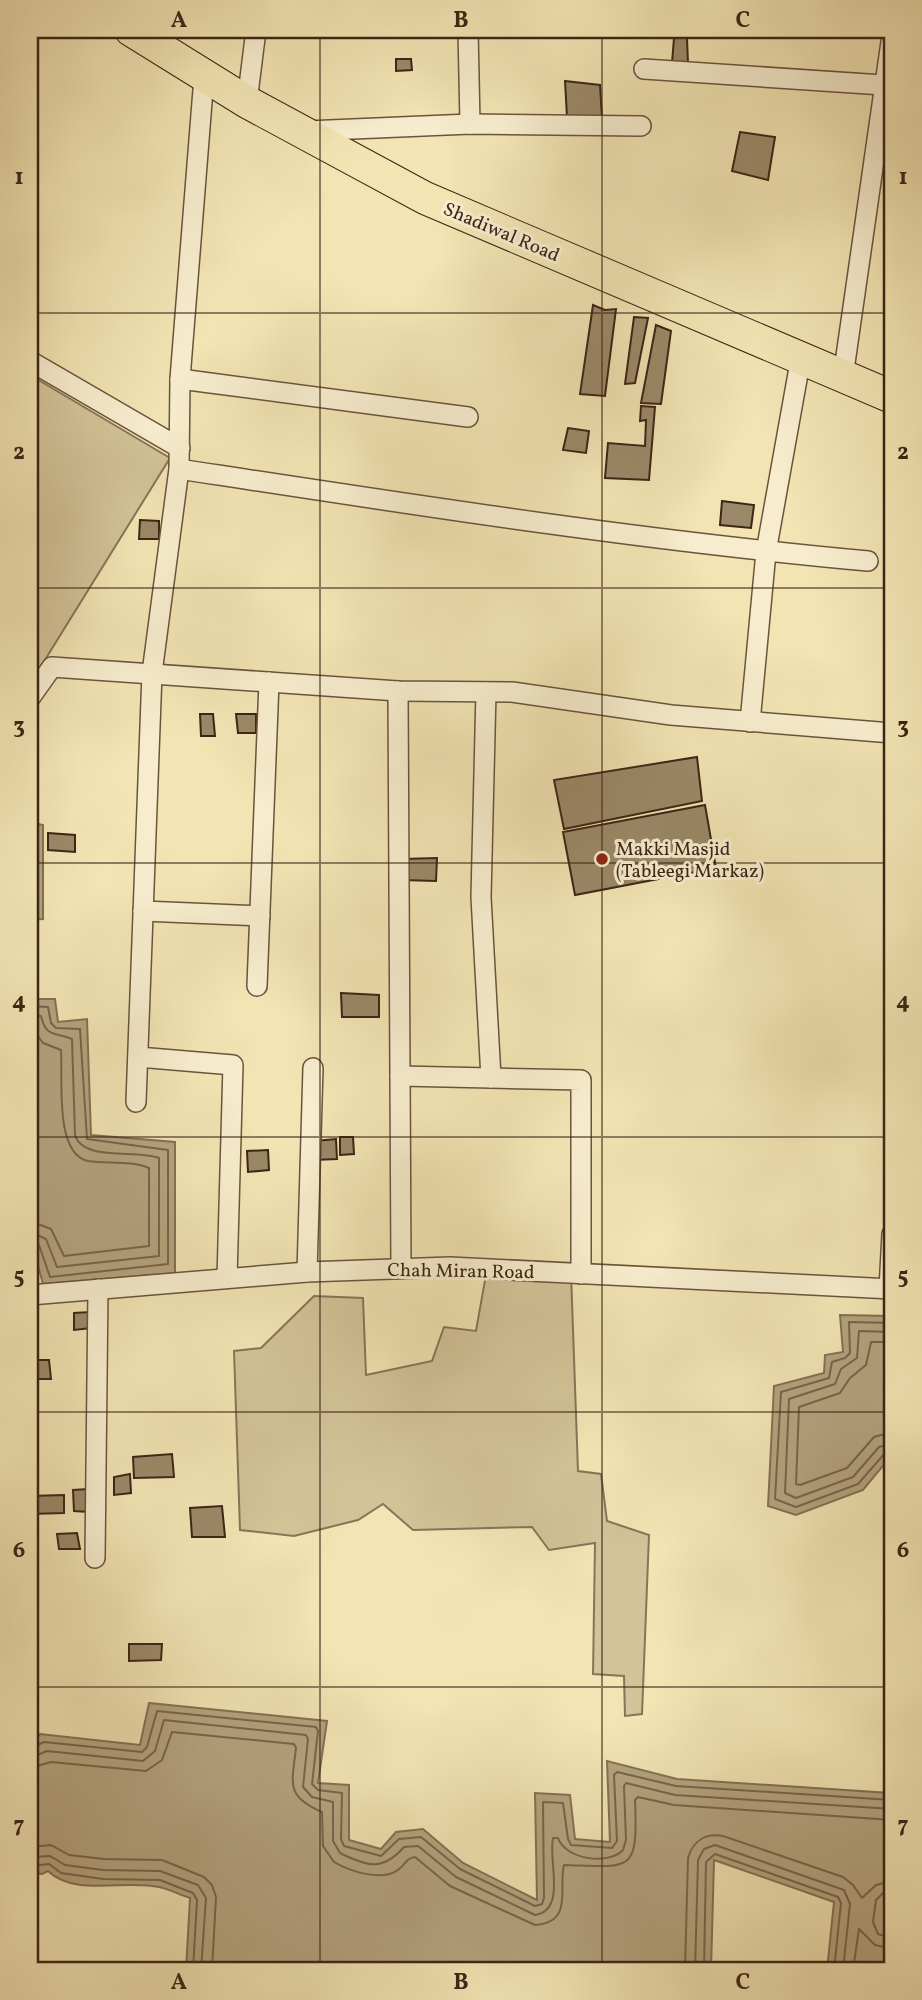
<svg xmlns="http://www.w3.org/2000/svg" width="922" height="2000" font-family="Vollkorn,serif">
<style>
.green{fill:#d3c398;stroke:#887457;stroke-width:2}
.water{fill:#b4a37e;stroke:#847054;stroke-width:2}
.lines{fill:none;stroke-linecap:round;stroke-linejoin:round}
.shore{stroke:#78644a;stroke-width:2}
.building{fill:#9b8868;stroke:#3c2416;stroke-width:2}
.minor-casing{stroke:#6a543d;stroke-width:22}
.primary-casing{stroke:#3c2416;stroke-width:34}
.minor{stroke:#f7edce;stroke-width:19}
.primary{stroke:#f2e4b3;stroke-width:32}
.grid{fill:none;stroke:#3c2416;stroke-width:2;stroke-opacity:0.55}
.poi-dot{fill:#8f2418;stroke:#f7edce;stroke-width:2.5}
.labels{text-anchor:middle;stroke-width:6;stroke-linejoin:round;paint-order:stroke}
.street-label{font-size:19px;fill:#3c2416;stroke:#f7edce}
.poi-label{font-size:19px;fill:#3c2416;stroke:#f7edce;text-anchor:start}
.neatline{fill:none;stroke:#3c2416;stroke-width:2.5}
.grid-label{font-size:23px;text-anchor:middle;font-weight:bold;fill:#3c2416}
</style>
<rect width="100%" height="100%" fill="#f2e4b3"/>
<filter id="stains"><feTurbulence type="fractalNoise" baseFrequency=".00286" numOctaves="4"/><feColorMatrix values="0 0 0 0 .2 0 0 0 0 .09 0 0 0 0 .02 0 0 0 .5 -.17"/></filter>
<radialGradient id="worn" r=".72"><stop offset=".6" stop-color="#630" stop-opacity="0"/><stop offset="1" stop-color="#630" stop-opacity=".3"/></radialGradient>
<!-- green -->
<g class="green">
<polygon points="30,375 170,458 30,684"/>
<polygon points="487,1269 571,1273 578,1471 601,1474 607,1521 649,1535 642,1714 625,1716 624,1676 593,1674 595,1543 549,1550 532,1527 413,1530 383,1504 358,1520 294,1536 240,1530 234,1351 261,1348 314,1296 363,1298 366,1375 432,1361 444,1327 476,1331"/>
</g>
<!-- water -->
<g class="water">
<polygon points="30,822 43,825 43,919 30,920"/>
<polygon points="30,999 55,999 58,1022 87,1019 91,1135 175,1142 175,1273 43,1284 30,1236"/>
<polygon points="840,1315 892,1316 892,1455 863,1490 796,1515 768,1506 774,1386 824,1373 825,1355 843,1352"/>
<path d="M149 1703 327 1721 318 1783 349 1785V1840L381 1849 396 1832 423 1829 463 1863 537 1900 535 1793 570 1795 575 1839 610 1842 607 1761 677 1779 890 1793 889 1922 892 1923V1970H827L834 1902 714 1860 711 1970H186L190 1898C180 1895 169 1889 159 1887 125 1879 75 1897 48 1871L42 1874 30 1873V1744L40 1734 140 1745Z"/>
</g>
<g class="lines">
<!-- shore -->
<g class="shore">
<polyline points="30,829 36,834 36,910 30,913"/>
<polyline points="30,1006 48,1007 51,1023 56,1028 80,1029 87,1139 168,1150 168,1264 50,1277 39,1245 30,1241"/>
<path d="M30 1015 41 1016C46 1038 55 1032 72 1039L75 1135C83 1162 137 1149 159 1158V1256L57 1267 46 1239 30 1232"/>
<path d="M30 1025 43 1043 61 1050C63 1078 54 1154 88 1161 108 1164 131 1160 149 1168V1246L64 1256 51 1229 30 1221"/>
<polyline points="892,1323 849,1322 850,1353 845,1358 832,1362 829,1378 781,1392 775,1499 796,1507 858,1484 885,1453 892,1451"/>
<polyline points="892,1332 859,1331 857,1358 841,1369 835,1384 789,1399 785,1493 796,1498 853,1477 879,1447 892,1443"/>
<polyline points="892,1342 871,1342 866,1365 850,1378 840,1393 799,1407 796,1484 800,1485 847,1468 874,1437 892,1432"/>
<polyline points="30,1749 44,1742 142,1752 147,1747 157,1711 316,1727 318,1731 312,1784 318,1790 342,1793 341,1839 344,1846 381,1856 399,1839 421,1837 460,1869 535,1906 542,1904 544,1898 543,1802 563,1803 568,1839 571,1845 612,1848 617,1841 614,1775 617,1772 676,1786 892,1800"/>
<path d="M30 1758 47 1751 143 1761 155 1751 164 1720 306 1735 308 1739 303 1787 312 1797 333 1802V1841L340 1853C368 1867 383 1871 404 1847L418 1846 456 1877 535 1915C567 1910 548 1860 553 1838H558C565 1859 608 1866 623 1850L626 1840 624 1786 626 1783 675 1795 892 1809"/>
<path d="M30 1768 51 1762 146 1771 162 1760 172 1732 294 1744 296 1748C292 1784 285 1796 322 1812L323 1846 334 1862C349 1871 382 1882 398 1870 405 1865 406 1858 415 1857L450 1886 535 1925C574 1922 558 1889 564 1865 632 1867 638 1874 635 1800L638 1797 674 1805 892 1820"/>
<polyline points="30,1847 51,1845 69,1855 104,1859 162,1860 204,1877 212,1885 216,1897 212,1970"/>
<polyline points="30,1857 50,1856 65,1865 103,1870 160,1871 198,1885 206,1898 201,1970"/>
<polyline points="30,1866 49,1864 61,1873 103,1879 160,1880 193,1893 197,1900 193,1970"/>
<polyline points="892,1891 883,1893 876,1900 873,1922 878,1934 892,1938"/>
<path d="M685 1970 688 1858C693 1841 705 1833 723 1836L843 1877 853 1885 862 1898 876 1885 892 1881"/>
<polyline points="695,1970 698,1860 704,1849 715,1845 844,1890 850,1904 843,1970"/>
<polyline points="704,1970 706,1862 715,1854 838,1897 841,1903 834,1970"/>
<polyline points="853,1970 859,1929 875,1945 892,1949"/>
</g>
</g>
<!-- building -->
<g class="building">
<polygon points="674,38 687,38 688,64 672,63"/>
<polygon points="396,59 411,59 412,70 396,71"/>
<polygon points="565,81 600,85 602,118 567,117"/>
<polygon points="740,132 775,137 768,180 732,171"/>
<polygon points="593,305 605,310 616,309 605,396 580,394"/>
<polygon points="634,317 648,318 635,383 625,384"/>
<polygon points="656,325 671,331 661,404 641,403"/>
<polygon points="641,406 655,407 649,480 605,478 608,443 645,446 646,420 640,421"/>
<polygon points="568,428 589,431 586,453 563,450"/>
<polygon points="722,501 754,505 751,528 720,525"/>
<polygon points="140,520 159,521 159,539 139,539"/>
<polygon points="200,714 213,714 215,736 201,736"/>
<polygon points="236,714 256,714 256,733 238,733"/>
<polygon points="697,757 702,801 564,829 554,780"/>
<polygon points="705,805 716,868 575,895 563,832"/>
<polygon points="48,833 75,835 75,852 48,850"/>
<polygon points="437,858 436,881 402,880 402,859"/>
<polygon points="341,993 379,995 379,1017 342,1017"/>
<polygon points="340,1137 353,1137 354,1154 340,1155"/>
<polygon points="336,1139 337,1159 314,1160 315,1141"/>
<polygon points="268,1150 269,1170 248,1172 247,1151"/>
<polygon points="90,1312 91,1328 74,1330 74,1313"/>
<polygon points="30,1360 49,1360 51,1379 30,1379"/>
<polygon points="172,1454 174,1477 134,1478 133,1457"/>
<polygon points="130,1474 131,1493 114,1495 114,1477"/>
<polygon points="88,1489 89,1512 74,1511 73,1490"/>
<polygon points="64,1495 64,1513 30,1514 30,1496"/>
<polygon points="222,1506 225,1537 192,1537 190,1508"/>
<polygon points="77,1533 80,1549 59,1549 57,1534"/>
<polygon points="129,1644 162,1644 161,1660 129,1661"/>
</g>
<g class="lines">
<defs>
<g id="minor">
<polyline points="468,30 470,124"/>
<polyline points="644,69 883,85"/>
<polyline points="204,77 180,379 468,417"/>
<polyline points="247,102 256,30"/>
<polyline points="306,131 470,124 641,126"/>
<polyline points="30,361 180,448"/>
<polyline points="843,377 892,35"/>
<path d="M179 469C408 504 637 540 868 561"/>
<polyline points="398,691 401,1268"/>
<polyline points="30,698 52,667 398,691 512,692 671,715 892,733"/>
<polyline points="750,722 766,552 801,357"/>
<polyline points="143,911 260,916"/>
<polyline points="257,986 269,682"/>
<polyline points="138,1057 233,1065 227,1278"/>
<polyline points="400,1076 491,1078 481,897 486,692"/>
<polyline points="491,1078 581,1080 581,1274"/>
<polyline points="136,1102 152,673 179,469 180,379"/>
<polyline points="307,1272 313,1068"/>
<polyline points="889,1289 892,1234"/>
<polyline points="30,1295 307,1272 450,1267 892,1289"/>
<polyline points="95,1558 98,1289"/>
</g>
<polyline id="primary" points="131,30 247,102 425,198 892,397"/>
</defs>
<!-- minor casing -->
<use href="#minor" class="minor-casing"/>
<!-- primary casing -->
<use href="#primary" class="primary-casing"/>
<!-- minor -->
<use href="#minor" class="minor"/>
<!-- primary -->
<use href="#primary" class="primary"/>
</g>
<!-- grid -->
<path class="grid" d="M320 30V1970M602 30V1970M30 313H892M30 588H892M30 863H892M30 1137H892M30 1412H892M30 1687H892"/>
<!-- markers -->
<circle class="poi-dot" cx="602" cy="859" r="7"/>
<g class="labels">
<!-- street labels -->
<g class="street-label">
<text transform="translate(502 231) rotate(23)" y="7">Shadiwal Road</text>
<text transform="translate(461 1270) rotate(1)" y="7">Chah Miran Road</text>
</g>
<!-- poi labels -->
<g class="poi-label">
<text x="616" y="855">Makki Masjid<tspan x="616" dy="22">(Tableegi Markaz)</tspan></text>
</g>
</g>
<!-- margin -->
<rect width="922" height="2000" fill="none" stroke="#f2e4b3" stroke-width="77"/>
<rect x="38" y="38" width="846" height="1924" class="neatline"/>
<g class="grid-label">
<text x="179" y="27">A</text>
<text x="461" y="27">B</text>
<text x="743" y="27">C</text>
<text x="19" y="184">1</text>
<text x="903" y="184">1</text>
<text x="19" y="459">2</text>
<text x="903" y="459">2</text>
<text x="19" y="733">3</text>
<text x="903" y="733">3</text>
<text x="19" y="1008">4</text>
<text x="903" y="1008">4</text>
<text x="19" y="1283">5</text>
<text x="903" y="1283">5</text>
<text x="19" y="1557">6</text>
<text x="903" y="1557">6</text>
<text x="19" y="1832">7</text>
<text x="903" y="1832">7</text>
<text x="179" y="1989">A</text>
<text x="461" y="1989">B</text>
<text x="743" y="1989">C</text>
</g>
<rect width="100%" height="100%" filter="url(#stains)"/>
<rect width="100%" height="100%" fill="url(#worn)"/>
</svg>
